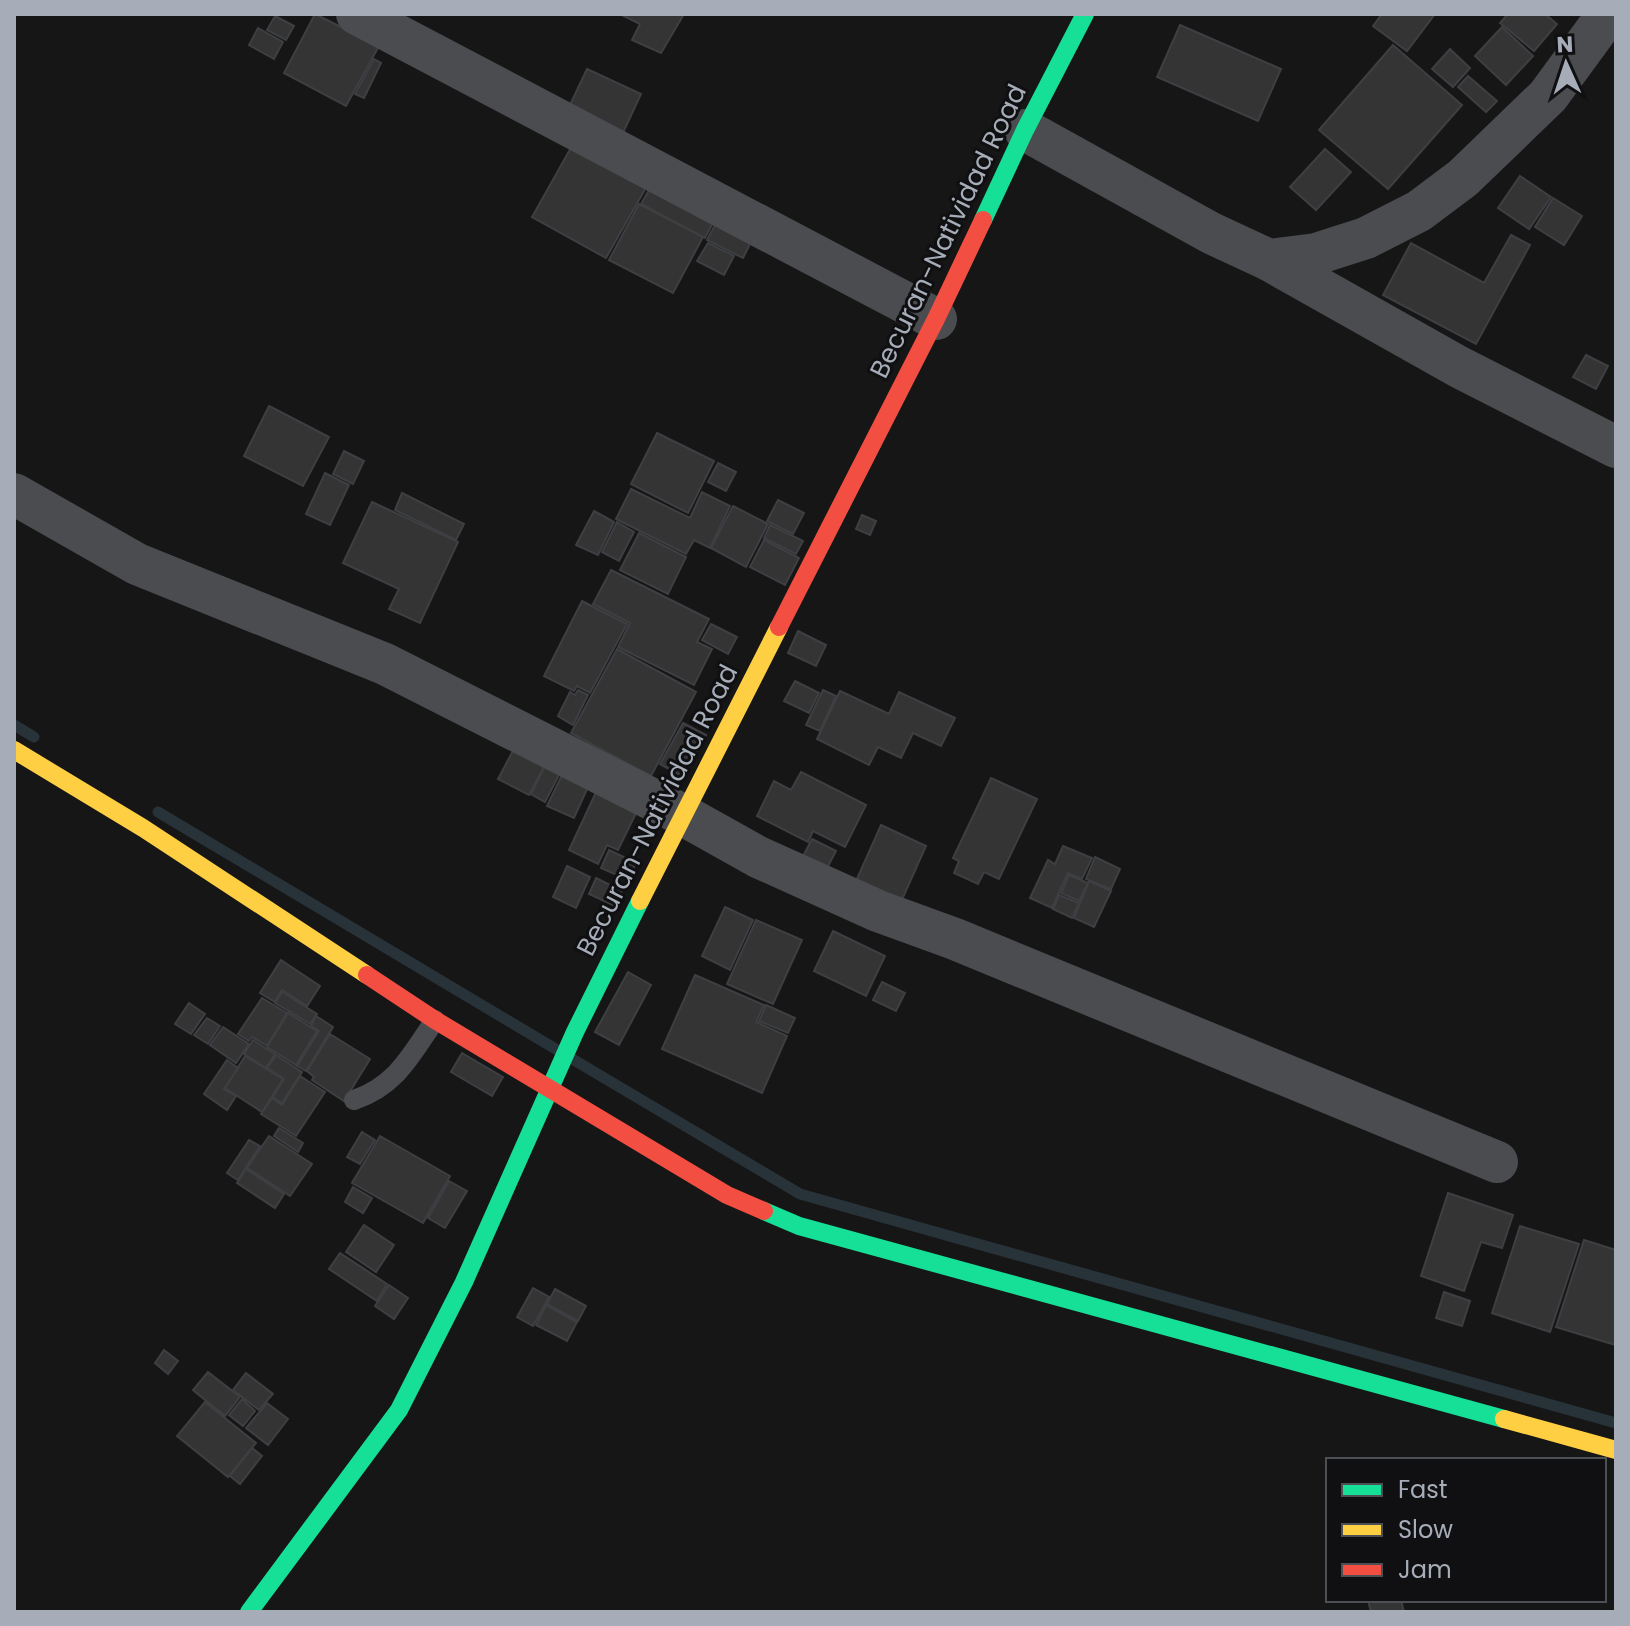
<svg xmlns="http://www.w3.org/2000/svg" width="1630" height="1626" font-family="Poppins,sans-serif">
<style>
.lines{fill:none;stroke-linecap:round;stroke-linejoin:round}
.stream{stroke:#283239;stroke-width:11}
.building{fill:#343435;stroke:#3e3f42;stroke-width:2}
.lane{stroke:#4a4c4f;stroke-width:20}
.street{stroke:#4a4c4f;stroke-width:42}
.fast{stroke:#16e098;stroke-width:18}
.slow{stroke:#ffcf43;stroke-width:18}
.jam{stroke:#f24e42;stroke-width:18}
.labels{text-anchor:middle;stroke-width:6;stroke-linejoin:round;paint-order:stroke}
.street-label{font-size:26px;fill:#a6adb8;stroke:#101012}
</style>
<rect width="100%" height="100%" fill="#161616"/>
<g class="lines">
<!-- stream -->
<g class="stream">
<polyline points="14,725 34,737"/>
<polyline points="158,812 559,1051"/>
<polyline points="574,1060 800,1194 1616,1423"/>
</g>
</g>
<!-- building -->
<g class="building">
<polygon points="315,14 379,46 346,106 284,73"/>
<polygon points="620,14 684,14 661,53 632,40 640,24"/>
<polygon points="1382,14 1435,14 1407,51 1373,26"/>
<polygon points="1508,14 1545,14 1557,24 1534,51 1500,23"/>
<polygon points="275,16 294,26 286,40 267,30"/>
<polygon points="1180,25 1281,69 1258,121 1157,77"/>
<polygon points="1502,27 1533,56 1506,85 1475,56"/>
<polygon points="258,28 283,42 274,59 249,45"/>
<polygon points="1393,45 1462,105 1388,189 1319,130"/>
<polygon points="1450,49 1470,68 1453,87 1432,69"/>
<polygon points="374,59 381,63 364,98 355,94"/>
<polygon points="587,69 641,94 622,135 568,109"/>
<polygon points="1468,76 1497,101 1486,112 1458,87"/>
<polygon points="573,144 647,186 606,258 532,217"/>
<polygon points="1325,149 1351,172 1316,210 1290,187"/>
<polygon points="1520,176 1551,197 1529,229 1498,208"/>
<polygon points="653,183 716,217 705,238 641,204"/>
<polygon points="1553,198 1582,216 1564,245 1535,227"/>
<polygon points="639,204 703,237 673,293 609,260"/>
<polygon points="716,223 751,242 743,258 707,240"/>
<polygon points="1511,235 1530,245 1476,344 1383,295 1411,243 1484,283"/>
<polygon points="708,243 734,256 724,275 697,261"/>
<polygon points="1586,355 1608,366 1596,389 1573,377"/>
<polygon points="269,406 329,437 303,486 244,456"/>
<polygon points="657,433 714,461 688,513 631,484"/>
<polygon points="344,451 364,461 353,484 333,474"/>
<polygon points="718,463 736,472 726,491 708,482"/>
<polygon points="325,473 349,485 330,525 306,514"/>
<polygon points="631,489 690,518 702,492 730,506 710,548 694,540 686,554 616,519"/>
<polygon points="402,493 464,524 456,540 395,510"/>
<polygon points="778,500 804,513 793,534 767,521"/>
<polygon points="372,502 458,542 420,623 389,609 399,589 343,563"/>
<polygon points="733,506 768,524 746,567 711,548"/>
<polygon points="594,511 614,522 598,555 576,545"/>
<polygon points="862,515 876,521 870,535 856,529"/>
<polygon points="617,522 634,532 619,561 602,552"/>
<polygon points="770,525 803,541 796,554 764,538"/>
<polygon points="639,533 686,557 668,594 620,570"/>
<polygon points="764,540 799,558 785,585 750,567"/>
<polygon points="611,570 709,619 697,642 712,649 694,685 618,647 630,623 593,604"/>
<polygon points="582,601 627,624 590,693 577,686 574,691 544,676"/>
<polygon points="711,624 737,637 728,654 702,640"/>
<polygon points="798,631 826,645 816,666 788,653"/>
<polygon points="617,649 696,692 651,776 571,733"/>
<polygon points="795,681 819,693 809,713 784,701"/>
<polygon points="578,690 588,695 573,725 558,716 570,692 575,695"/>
<polygon points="823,690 836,696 820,731 806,725"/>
<polygon points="840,691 889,714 899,692 955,718 941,746 913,733 901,758 878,747 869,765 817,739"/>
<polygon points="683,723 706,735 683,777 660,764"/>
<polygon points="515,747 546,763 529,795 498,779"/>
<polygon points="546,764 561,771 545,802 531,794"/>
<polygon points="801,772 866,805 845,847 813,831 808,842 757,816 774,781 791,790"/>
<polygon points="562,775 588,787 574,818 547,806"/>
<polygon points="991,778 1037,799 999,879 984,872 978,884 954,873 959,861 953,858"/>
<polygon points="597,790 638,809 618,850 607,845 598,864 569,850"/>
<polygon points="881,825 926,846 901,902 856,881"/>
<polygon points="812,839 836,851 825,872 801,860"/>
<polygon points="1063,846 1092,858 1082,879 1068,873 1052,908 1030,898 1048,860 1055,864"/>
<polygon points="609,850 636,863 628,880 601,868"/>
<polygon points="1095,857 1120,869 1111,889 1086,879"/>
<polygon points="567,866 590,877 576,908 553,897"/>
<polygon points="1069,875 1088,883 1079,901 1061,893"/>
<polygon points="596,878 622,891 615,906 589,894"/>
<polygon points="1089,881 1111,891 1094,927 1074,918"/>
<polygon points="1059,895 1079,903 1072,918 1053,909"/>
<polygon points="725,907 753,920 730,970 702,956"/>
<polygon points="756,920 802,940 773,1004 727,984"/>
<polygon points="833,931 885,956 866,996 814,971"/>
<polygon points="281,960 320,986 307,1006 282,990 275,1002 260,993"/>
<polygon points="628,972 651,985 619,1045 595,1032"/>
<polygon points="695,975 764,1005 756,1022 787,1036 762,1093 662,1049"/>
<polygon points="882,982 905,993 896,1011 873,1000"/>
<polygon points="282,992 317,1014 310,1024 275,1003"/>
<polygon points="262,998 287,1013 267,1046 252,1037 249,1041 238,1034"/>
<polygon points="189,1003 205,1014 191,1034 175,1024"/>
<polygon points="766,1005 795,1018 788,1033 759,1021"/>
<polygon points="288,1013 317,1031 296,1065 267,1047"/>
<polygon points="316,1016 333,1027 306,1071 297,1066 319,1031 311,1026"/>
<polygon points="207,1018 220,1026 208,1044 194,1035"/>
<polygon points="223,1027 249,1044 236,1063 210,1045"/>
<polygon points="330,1034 370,1059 344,1101 312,1080 314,1077 307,1071"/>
<polygon points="253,1040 275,1054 266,1068 244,1054"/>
<polygon points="462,1053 503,1077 492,1096 451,1072"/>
<polygon points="276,1055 302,1072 282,1103 273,1097 284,1079 267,1068"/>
<polygon points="245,1056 283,1079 262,1112 225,1088"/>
<polygon points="227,1060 238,1068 224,1089 236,1096 227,1110 204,1094"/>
<polygon points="300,1076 325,1092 296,1136 261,1114 272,1098 282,1105"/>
<polygon points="279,1128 303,1143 298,1152 274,1136"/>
<polygon points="362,1132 375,1140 360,1164 347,1157"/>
<polygon points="269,1136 312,1164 290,1196 247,1168"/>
<polygon points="380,1136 450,1176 423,1223 352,1183"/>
<polygon points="249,1140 260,1146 238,1180 227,1173"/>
<polygon points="246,1169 284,1194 275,1208 237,1183"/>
<polygon points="449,1181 467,1191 445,1228 428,1218"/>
<polygon points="353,1187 372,1198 363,1213 345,1202"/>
<polygon points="1448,1193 1513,1215 1502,1248 1481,1242 1464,1291 1421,1276"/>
<polygon points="364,1225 394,1245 376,1272 346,1252"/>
<polygon points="1520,1226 1579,1244 1550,1332 1492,1313"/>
<polygon points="1584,1240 1616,1250 1615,1345 1556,1327"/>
<polygon points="340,1253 387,1284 377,1301 329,1269"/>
<polygon points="389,1285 408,1298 394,1319 375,1306"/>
<polygon points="533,1288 549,1297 533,1326 517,1317"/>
<polygon points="555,1289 586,1306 578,1321 547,1304"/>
<polygon points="1444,1292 1470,1301 1462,1326 1436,1318"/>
<polygon points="546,1305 577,1322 567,1341 536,1325"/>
<polygon points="164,1350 178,1361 168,1374 155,1363"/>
<polygon points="208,1372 240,1397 225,1416 193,1390"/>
<polygon points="246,1373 273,1394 259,1410 233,1390"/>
<polygon points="242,1399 255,1411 243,1426 229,1415"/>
<polygon points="205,1402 256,1443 228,1477 177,1436"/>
<polygon points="267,1403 288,1419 268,1445 246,1428"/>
<polygon points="252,1448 262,1456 240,1484 230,1476"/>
<polygon points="1368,1600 1401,1600 1404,1612 1371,1612"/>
</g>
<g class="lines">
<!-- lane -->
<path class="lane" d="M354 1100C397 1085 411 1055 435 1020"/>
<!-- street -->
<g class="street">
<polyline points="357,14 936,319"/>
<polyline points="1025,130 1211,233 1269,260 1316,254 1366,238 1419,211 1463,178 1548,96 1608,14"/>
<polyline points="1269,260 1459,367 1616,447"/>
<polyline points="14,494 137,564 385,664 683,815 758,857 878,911 955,939 1497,1162"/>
</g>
<!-- fast -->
<g class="fast">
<polyline points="983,220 1025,130 1085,14"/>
<polyline points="764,1211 799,1226 1504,1419"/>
<polyline points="249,1612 399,1410 464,1282 575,1032 640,901"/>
</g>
<!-- slow -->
<g class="slow">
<polyline points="14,750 143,828 367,975"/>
<polyline points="640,901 779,627"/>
<polyline points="1504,1419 1616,1450"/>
</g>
<!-- jam -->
<g class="jam">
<polyline points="779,627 936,319 983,220"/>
<polyline points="367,975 435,1020 727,1195 764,1211"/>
</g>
</g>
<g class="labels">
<!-- street labels -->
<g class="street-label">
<text transform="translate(948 231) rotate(-64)" y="9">Becuran-Natividad Road</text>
<text transform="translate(657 810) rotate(-63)" y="9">Becuran-Natividad Road</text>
</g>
</g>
<!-- border -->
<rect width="1630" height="1626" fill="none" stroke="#a6adb8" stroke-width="32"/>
<!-- legend -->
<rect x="1326" y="1458" width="280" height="144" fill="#101012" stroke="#4c4f54" stroke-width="2"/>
<rect x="1342" y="1484" width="40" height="12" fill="#16e098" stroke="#4c4f54" stroke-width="2"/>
<text x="1398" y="1498" font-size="24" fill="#a6adb8">Fast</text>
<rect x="1342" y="1524" width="40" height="12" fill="#ffcf43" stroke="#4c4f54" stroke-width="2"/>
<text x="1398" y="1538" font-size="24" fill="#a6adb8">Slow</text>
<rect x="1342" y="1564" width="40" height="12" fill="#f24e42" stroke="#4c4f54" stroke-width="2"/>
<text x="1398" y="1578" font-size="24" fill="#a6adb8">Jam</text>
<!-- north arrow -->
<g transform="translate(1566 64) rotate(357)" stroke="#101012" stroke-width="6" paint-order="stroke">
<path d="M0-6L14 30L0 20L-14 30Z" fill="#a6adb8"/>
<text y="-12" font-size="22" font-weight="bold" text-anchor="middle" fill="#a6adb8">N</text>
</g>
</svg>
